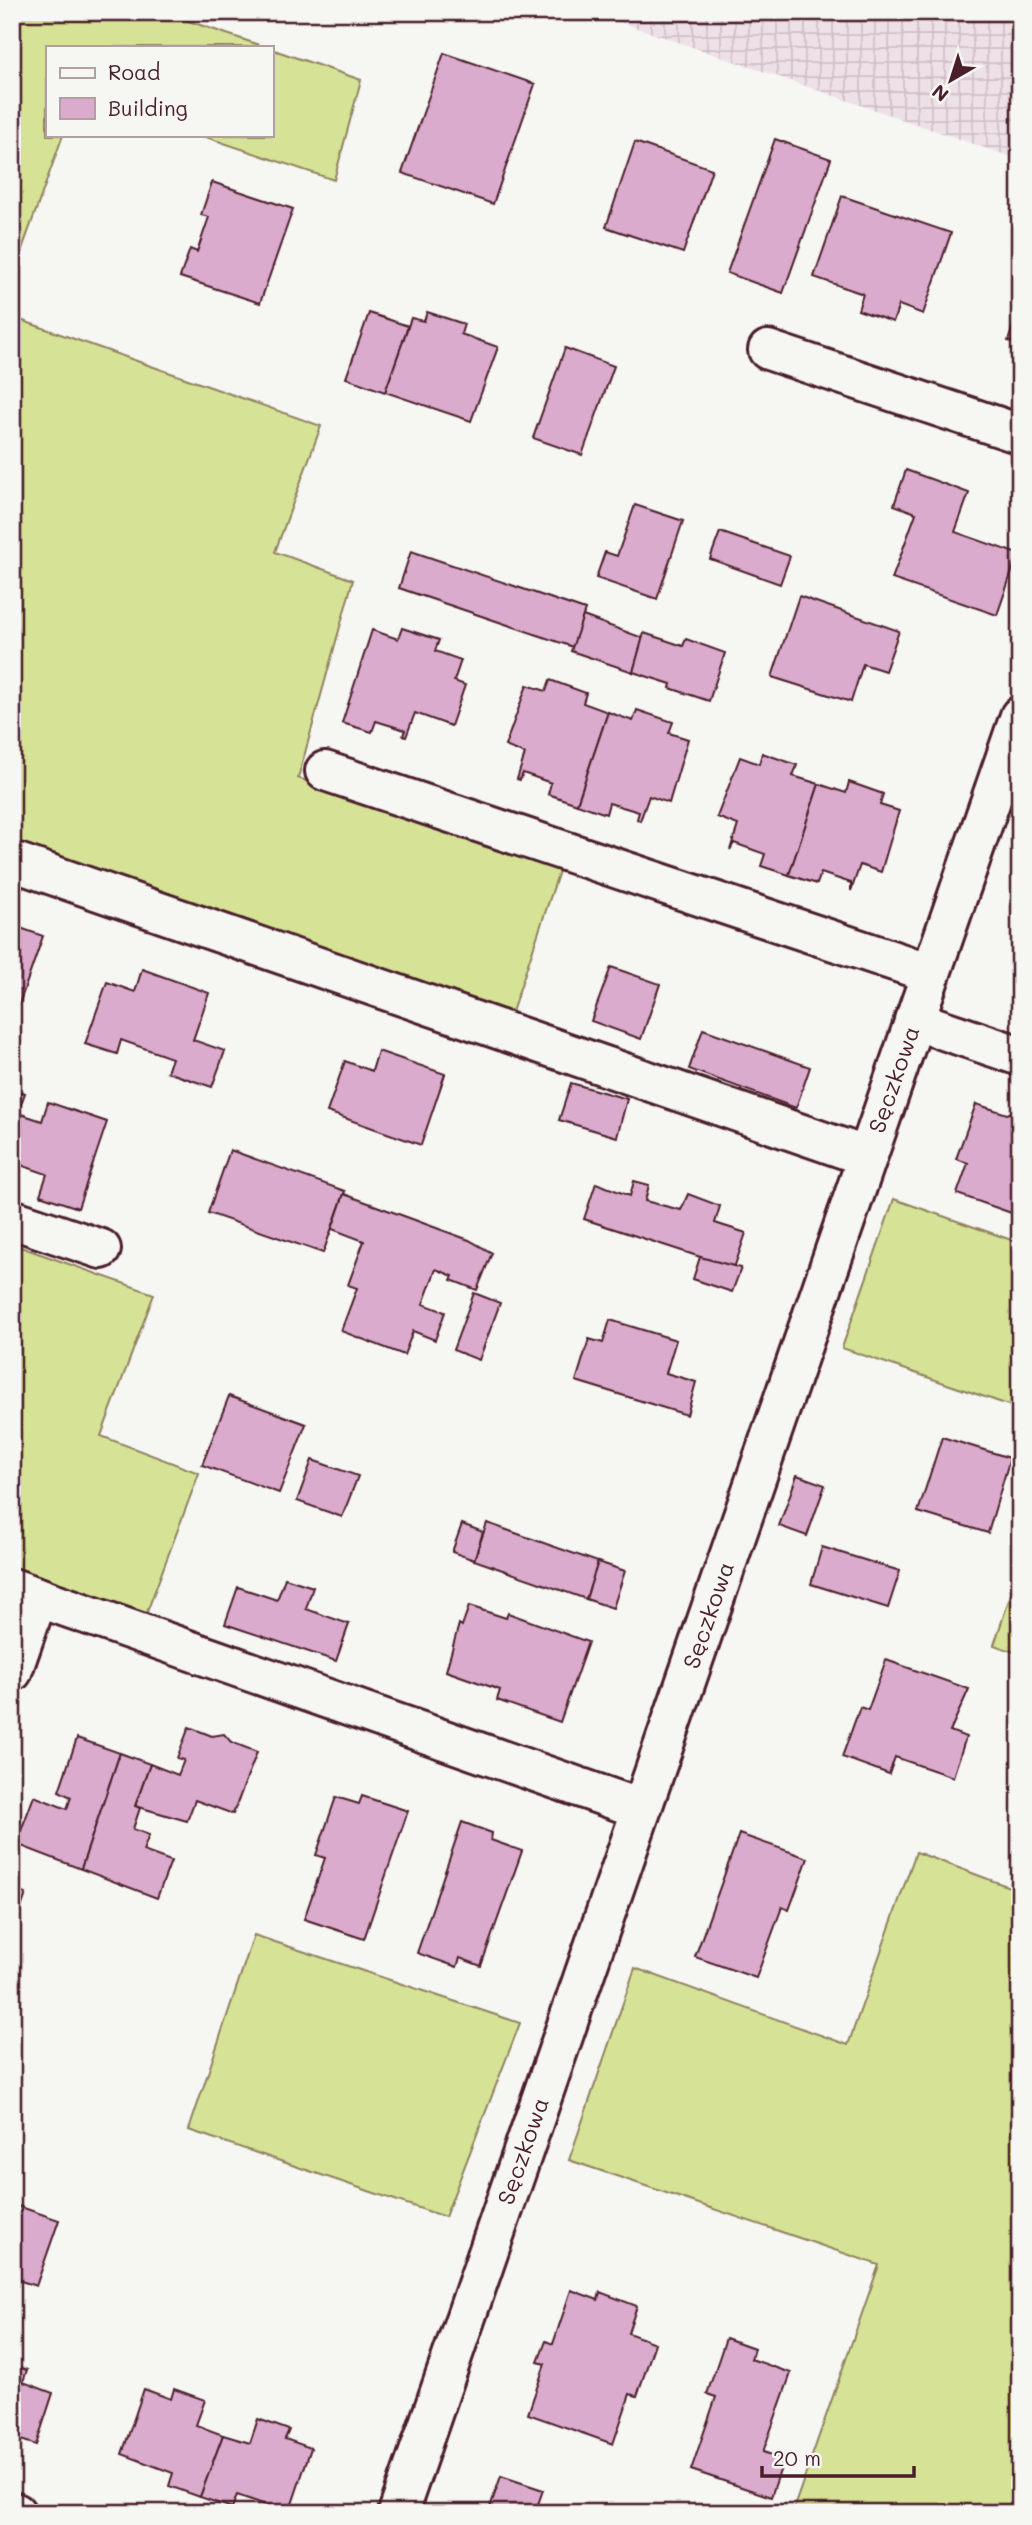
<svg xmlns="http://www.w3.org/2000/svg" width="1032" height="2525" font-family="Mali,sans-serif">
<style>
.industrial{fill:url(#industrial-grid)}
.grass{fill:#d6e396;stroke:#908160;stroke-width:2}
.building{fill:#daabcc;stroke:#4a1f2b;stroke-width:2}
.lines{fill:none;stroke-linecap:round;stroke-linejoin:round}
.minor-casing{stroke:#4a1f2b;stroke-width:44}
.minor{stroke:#f6f6f2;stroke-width:38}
.labels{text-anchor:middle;stroke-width:5;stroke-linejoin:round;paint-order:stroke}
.street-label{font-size:23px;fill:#4a1f2b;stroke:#f6f6f2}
</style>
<defs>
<pattern id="industrial-grid" width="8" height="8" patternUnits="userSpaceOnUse" patternTransform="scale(1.75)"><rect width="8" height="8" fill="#eee0e7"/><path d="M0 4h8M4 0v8" fill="none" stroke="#cec0c6"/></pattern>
</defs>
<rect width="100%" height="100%" fill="#f6f6f2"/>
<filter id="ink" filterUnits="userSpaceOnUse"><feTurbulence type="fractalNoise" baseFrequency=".0143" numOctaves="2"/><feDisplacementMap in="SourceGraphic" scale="14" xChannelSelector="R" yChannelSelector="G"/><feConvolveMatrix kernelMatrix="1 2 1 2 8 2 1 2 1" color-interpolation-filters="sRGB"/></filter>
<g filter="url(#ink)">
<!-- industrial -->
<polygon class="industrial" points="591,12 1020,12 1020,160"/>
<!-- grass -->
<g class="grass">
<polygon points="12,12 162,12 265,47 47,47 47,135 63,135 12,277"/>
<polygon points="271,49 361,80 334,180 200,135 271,135"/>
<polygon points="12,317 321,426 275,552 353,580 298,778 560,868 511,1015 12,841"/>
<polygon points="894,1199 1020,1243 1020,1409 842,1348"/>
<polygon points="12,1244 154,1294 101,1436 199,1473 144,1620 12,1574"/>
<polygon points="1020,1567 1020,1654 994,1645"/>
<polygon points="916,1852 1020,1891 1020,2513 792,2513 879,2265 569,2160 635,1968 848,2045"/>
<polygon points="254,1935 520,2023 445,2217 189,2130"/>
</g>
<!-- building -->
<g class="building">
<polygon points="444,53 535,84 493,204 402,173"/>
<polygon points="775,139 831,159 783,293 727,273"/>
<polygon points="635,142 712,169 683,253 606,227"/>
<polygon points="212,182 293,209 260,303 180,277 190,249 197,252 209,217 201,215"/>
<polygon points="842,196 951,233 923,314 899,305 893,322 858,310 863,294 814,277"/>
<polygon points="1020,306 1020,345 1008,341"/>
<polygon points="427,312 464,324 461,334 498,347 471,421 385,392 411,318 424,321"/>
<polygon points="369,313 408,326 385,392 346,378"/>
<polygon points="565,348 614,366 582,455 533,438"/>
<polygon points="906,470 969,493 955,532 1018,554 997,615 892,579 916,513 894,505"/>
<polygon points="635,505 683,521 657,599 596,578 605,552 617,556"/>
<polygon points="720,532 790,556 780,584 710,559"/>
<polygon points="411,551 585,610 573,647 399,588"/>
<polygon points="799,596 899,631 885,671 863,664 851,702 772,677"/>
<polygon points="583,616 643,638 633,672 571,651"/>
<polygon points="402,628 439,640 435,651 461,660 454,681 465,685 451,726 415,713 406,737 403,736 405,730 376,721 372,732 342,723 372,630 398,639"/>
<polygon points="644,633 683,646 686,639 725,653 709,701 670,688 671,684 633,672"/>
<polygon points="550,680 586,693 583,703 608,712 577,804 548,794 551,783 523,773 520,780 517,779 525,754 505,746 527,685 546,691"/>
<polygon points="637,710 673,722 669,733 688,739 669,803 649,796 640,821 637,819 639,812 609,803 606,814 577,804 608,712 633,721"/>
<polygon points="762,753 797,765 793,776 819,784 789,875 761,866 765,854 734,843 730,850 738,825 717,817 740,757 759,764"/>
<polygon points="849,782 883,794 880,805 899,811 881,872 860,865 851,891 851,883 821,873 817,884 789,875 819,784 846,793"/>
<polygon points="12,925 43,936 17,1010 12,1009"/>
<polygon points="1020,963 1020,991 1011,988"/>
<polygon points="611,967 660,984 641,1039 591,1021"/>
<polygon points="142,969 209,993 193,1040 225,1051 212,1087 167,1072 172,1058 121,1040 117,1054 85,1044 107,982 135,992"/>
<polygon points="703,1029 810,1067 796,1108 689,1069"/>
<polygon points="378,1051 445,1074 421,1145 327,1112 345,1061 372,1071"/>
<polygon points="571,1083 627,1099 617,1137 559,1120"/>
<polygon points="12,1089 25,1093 18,1113 42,1121 48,1102 107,1122 78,1208 40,1195 47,1174 12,1162"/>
<polygon points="976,1104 1007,1114 1020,1109 1020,1216 957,1194 968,1163 956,1159"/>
<polygon points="230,1150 345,1191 323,1253 208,1213"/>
<polygon points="634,1181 649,1185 645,1201 681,1210 688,1194 720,1206 715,1223 746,1233 734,1268 584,1219 596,1183 630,1196"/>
<polygon points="344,1194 469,1240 492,1253 477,1290 451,1280 453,1276 436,1269 423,1304 445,1312 435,1340 413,1331 404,1355 341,1331 357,1288 348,1285 364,1241 332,1229"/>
<polygon points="700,1257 741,1268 732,1292 693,1279"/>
<polygon points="474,1293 500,1303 479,1360 453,1350"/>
<polygon points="610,1320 676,1340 666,1373 696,1382 687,1415 576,1381 589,1339 603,1343"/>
<polygon points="229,1396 306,1424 279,1493 202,1465"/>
<polygon points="942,1437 1010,1458 988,1533 918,1512"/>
<polygon points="312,1460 358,1476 342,1517 297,1501"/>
<polygon points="797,1475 825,1485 807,1536 779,1526"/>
<polygon points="487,1523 598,1562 586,1599 474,1560"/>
<polygon points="462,1524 483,1532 474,1560 452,1552"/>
<polygon points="822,1547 900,1571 888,1608 811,1584"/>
<polygon points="598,1562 625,1571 613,1608 586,1599"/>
<polygon points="285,1578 313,1587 306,1609 349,1624 336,1661 225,1624 238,1587 277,1600"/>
<polygon points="469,1606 506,1618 508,1613 588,1642 560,1722 497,1700 500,1690 446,1671 459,1624 462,1626"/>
<polygon points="886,1660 969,1689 950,1731 966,1737 953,1777 895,1757 889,1774 842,1757 860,1707 868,1710"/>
<polygon points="189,1727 212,1736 224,1734 231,1742 257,1752 233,1814 195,1800 187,1821 135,1806 150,1764 178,1775 184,1760 177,1758"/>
<polygon points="77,1738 120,1753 81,1869 16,1844 34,1796 67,1809 71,1797 59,1791"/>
<polygon points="120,1753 150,1764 135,1806 140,1808 133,1829 149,1835 143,1851 171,1861 157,1898 81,1869"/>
<polygon points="362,1796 408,1811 364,1939 304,1919 325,1858 316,1855 336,1797 359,1804"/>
<polygon points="462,1822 492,1833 491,1840 522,1851 481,1966 460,1958 457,1967 417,1953"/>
<polygon points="739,1834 808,1858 789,1910 782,1907 756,1978 695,1957"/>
<polygon points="12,1889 26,1894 14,1927 12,1926"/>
<polygon points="12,2204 59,2220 36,2286 12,2278"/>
<polygon points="571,2290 598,2300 600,2292 637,2306 628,2333 655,2343 637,2396 630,2394 613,2444 528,2414 545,2364 538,2362 546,2341 553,2344"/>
<polygon points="726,2338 754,2348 751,2359 791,2373 763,2452 784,2459 771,2497 691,2470 716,2397 707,2394"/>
<polygon points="12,2365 27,2370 23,2382 53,2393 36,2445 12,2437"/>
<polygon points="144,2389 171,2399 174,2389 205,2400 196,2425 223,2435 200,2497 169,2486 173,2473 122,2454"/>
<polygon points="258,2419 289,2430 285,2439 311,2448 289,2513 237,2495 232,2508 200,2497 223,2435 250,2443"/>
<polygon points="501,2476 543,2490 535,2513 488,2513"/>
<polygon points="537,2507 554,2513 535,2513"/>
</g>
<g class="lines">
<defs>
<g id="minor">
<polyline points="768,350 1020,434"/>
<polyline points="325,771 930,973"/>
<polyline points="12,861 865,1156"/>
<polyline points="914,1020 1020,1056"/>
<polyline points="12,1219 101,1249"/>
<polyline points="12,1588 641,1809"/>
<polyline points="12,1672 38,1597"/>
<polyline points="12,2512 16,2513"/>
<path id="s1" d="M398 2513 1020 716"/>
</g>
</defs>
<!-- minor casing -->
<use href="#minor" class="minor-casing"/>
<!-- minor -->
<use href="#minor" class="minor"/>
</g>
</g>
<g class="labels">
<!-- street labels -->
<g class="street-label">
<text dy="8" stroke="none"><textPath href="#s1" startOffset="1517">Sęczkowa</textPath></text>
<text dy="8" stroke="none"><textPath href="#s1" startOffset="950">Sęczkowa</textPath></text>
<text dy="8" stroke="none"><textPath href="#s1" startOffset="383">Sęczkowa</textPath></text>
</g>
</g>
<!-- margin -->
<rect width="1032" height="2525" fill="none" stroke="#f6f6f2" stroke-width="42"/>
<rect x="21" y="21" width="990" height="2483" fill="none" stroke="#4a1f2b" stroke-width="2.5" filter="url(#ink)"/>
<!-- legend -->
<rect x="46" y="46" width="228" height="91" fill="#f6f6f2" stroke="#b1a0a2" stroke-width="2"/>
<rect x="60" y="68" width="35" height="10" fill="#f6f6f2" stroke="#b1a0a2" stroke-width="2"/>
<text x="108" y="80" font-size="21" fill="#4a1f2b">Road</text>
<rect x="60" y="98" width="35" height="21" fill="#daabcc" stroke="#b1a0a2" stroke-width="2"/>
<text x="108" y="116" font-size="21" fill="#4a1f2b">Building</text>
<!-- north arrow -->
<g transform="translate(951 80) rotate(219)" stroke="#f6f6f2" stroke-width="5" paint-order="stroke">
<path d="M0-5L12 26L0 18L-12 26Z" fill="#4a1f2b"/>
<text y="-10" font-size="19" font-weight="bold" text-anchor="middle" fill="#4a1f2b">N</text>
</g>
<!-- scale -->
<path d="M762 2466v10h152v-10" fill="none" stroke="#4a1f2b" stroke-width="3.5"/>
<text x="773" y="2466" font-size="21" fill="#4a1f2b" stroke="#f6f6f2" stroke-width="5" paint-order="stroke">20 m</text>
</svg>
